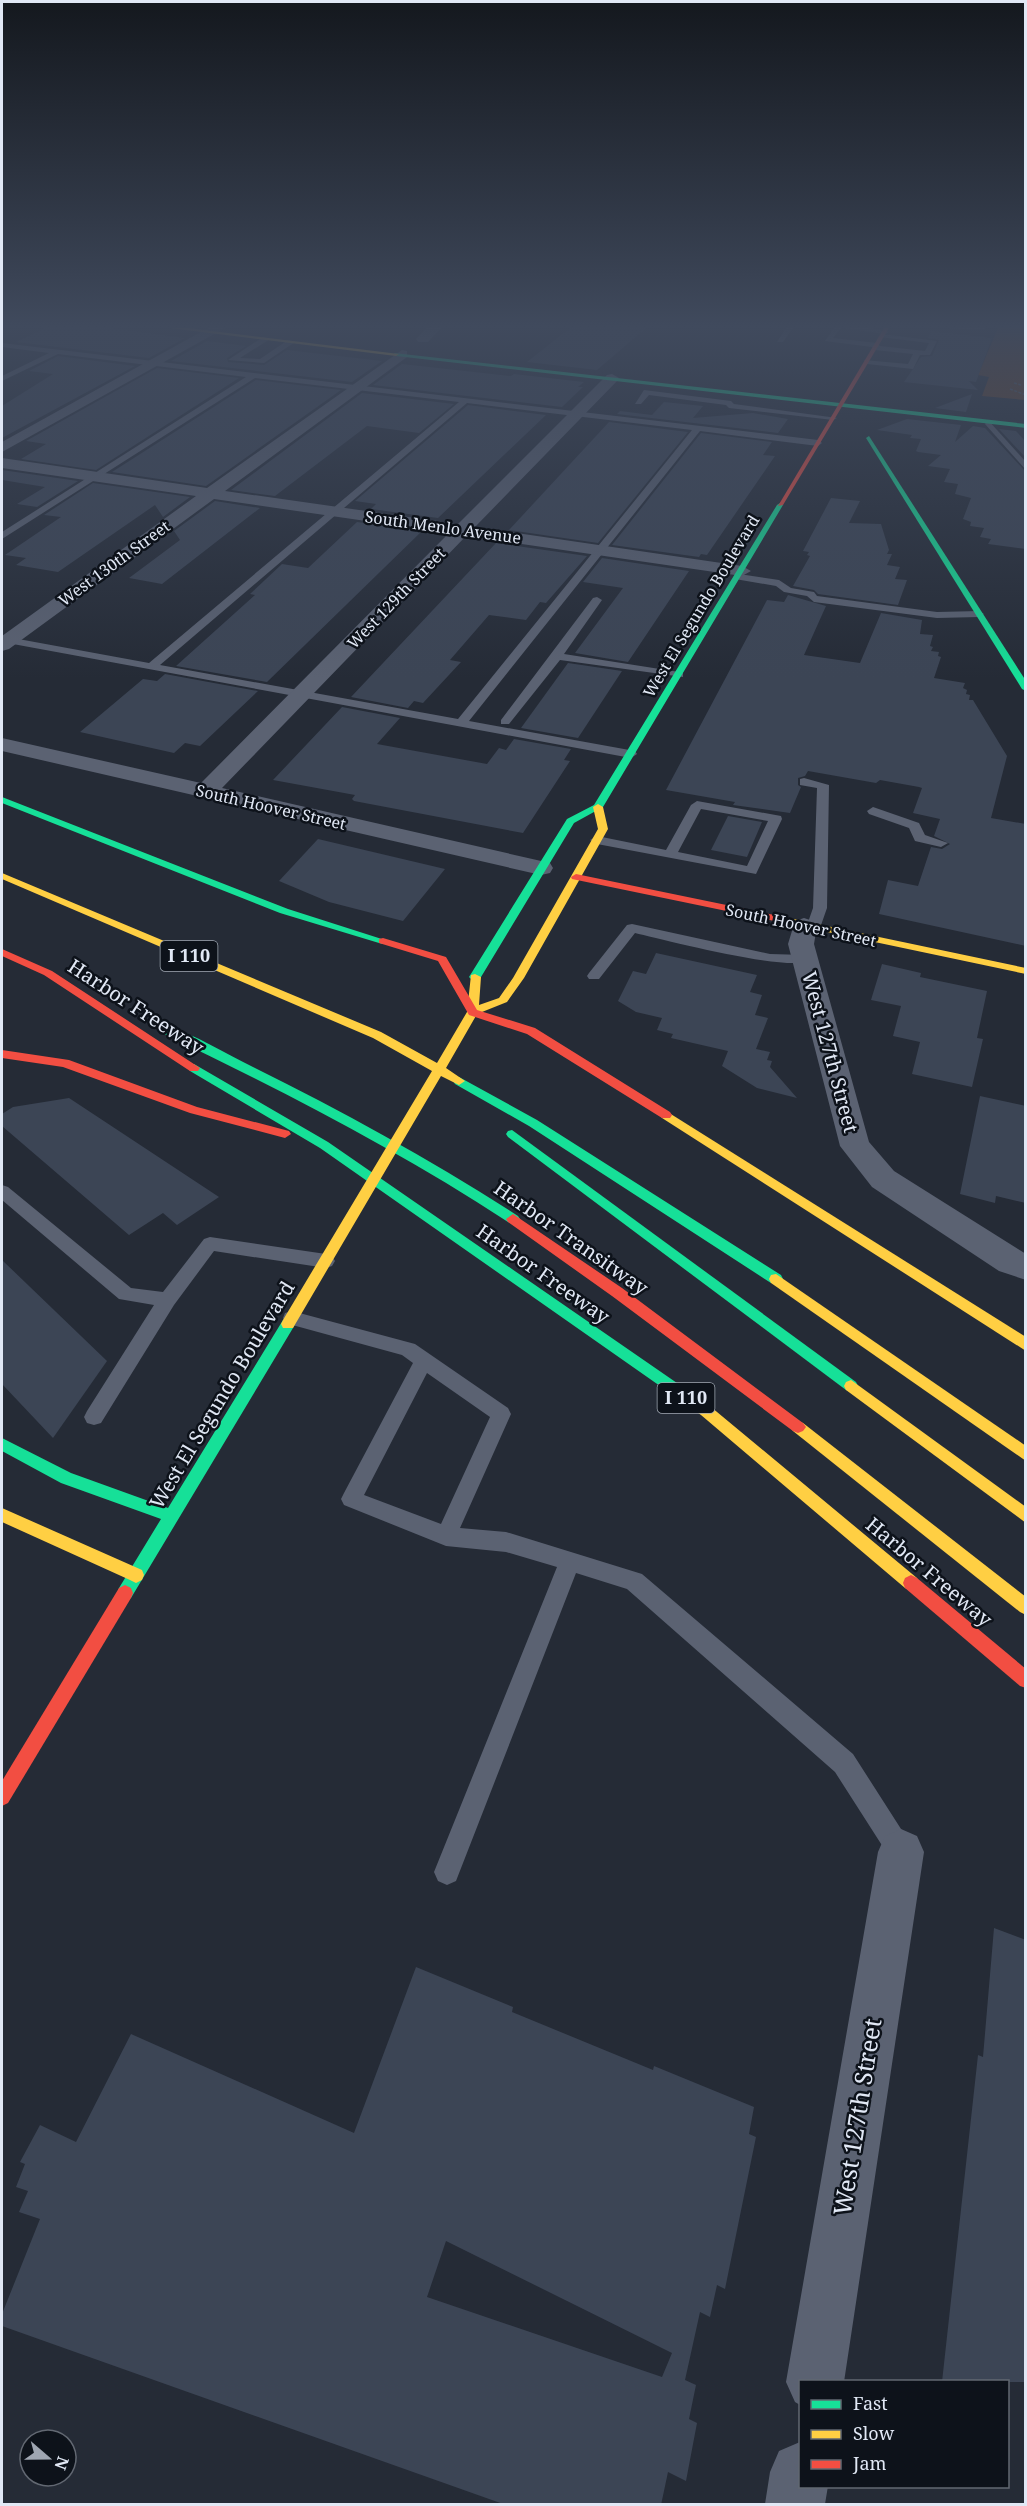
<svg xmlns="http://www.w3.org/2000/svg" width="1027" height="2506" font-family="'Noto Serif',serif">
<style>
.green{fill:#6b4124}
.building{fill:#3c4555;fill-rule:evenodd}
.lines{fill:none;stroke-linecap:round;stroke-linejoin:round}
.path{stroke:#5b616c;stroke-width:1.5;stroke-dasharray:3 1.5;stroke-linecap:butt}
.lane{fill:#5b6272;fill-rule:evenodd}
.street{fill:#5b6272;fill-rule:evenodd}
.fast{fill:#16e098;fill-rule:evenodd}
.slow{fill:#ffcf43;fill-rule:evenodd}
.jam{fill:#f24e42;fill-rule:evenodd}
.labels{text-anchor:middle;stroke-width:5;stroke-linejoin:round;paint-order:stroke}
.far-street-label{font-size:16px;fill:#e1e8f5;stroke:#0d121a}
.shield{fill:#0d121a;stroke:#a1a8b3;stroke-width:1.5}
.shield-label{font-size:18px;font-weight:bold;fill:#e1e8f5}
.street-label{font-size:20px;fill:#e1e8f5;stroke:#0d121a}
.near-street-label{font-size:24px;fill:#e1e8f5;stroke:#0d121a}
</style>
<rect width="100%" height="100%" fill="#252b36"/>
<!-- green -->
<polygon class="green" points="998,328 1025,328 1025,400 982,396 989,377 978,375"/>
<!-- building -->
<g class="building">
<polygon points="45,328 110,328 185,338 149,358 16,342"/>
<polygon points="570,328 646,328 597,370 527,362"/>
<polygon points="931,331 992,338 976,382 969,381 978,390 904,382 921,357 932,356 939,340 928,338"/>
<polygon points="207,341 246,346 227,358 228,362 264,365 287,350 382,361 352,382 171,361"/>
<polygon points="58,356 135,366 2,438 2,406 53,374 29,371"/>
<polygon points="402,364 511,376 514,374 584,382 578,387 583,387 562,407 373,385"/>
<polygon points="157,368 239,378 96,470 21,459 46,444 26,441"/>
<polygon points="256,380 341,390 206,486 112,472"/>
<polygon points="362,393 454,404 419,433 367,426 275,496 231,490"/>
<polygon points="972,394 966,412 935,408"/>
<polygon points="664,402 703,406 693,418 753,413 788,419 778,433 617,414 620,411 652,415"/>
<polygon points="468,405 546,415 438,518 371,509 376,504 355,501"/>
<polygon points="907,419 961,425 955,442 973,426 985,428 1026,472 1026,549 988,544 991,539 980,537 984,528 970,526 971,522 963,519 971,498 955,494 958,484 944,482 950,469 928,466 941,455 918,452 916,451 921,439 910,438 912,435 877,430"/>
<polygon points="609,422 688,432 598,543 509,530"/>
<polygon points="999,429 1016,431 1026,442 1026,458"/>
<polygon points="701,433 772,442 763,455 775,456 707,555 701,554 699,557 612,545"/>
<polygon points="2,470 78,481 37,507 17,504 45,487 2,480"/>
<polygon points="93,483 190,497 163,517 155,505 58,572 16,565 26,558 5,555 61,517 44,515"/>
<polygon points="831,498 860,501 849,523 881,524 889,550 887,554 892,554 887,565 900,567 895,579 907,580 898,605 818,594 814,590 793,586 810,556 807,555 809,552 803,551"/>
<polygon points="215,501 260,508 162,584 129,578 180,540 174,531"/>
<polygon points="357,522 422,531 267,682 176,666 255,595 250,594 282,564 308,568"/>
<polygon points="496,543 587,556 546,603 540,602 526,620 489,615 450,660 461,662 423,703 414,701 408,708 351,697"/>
<polygon points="602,558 689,571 628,662 575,653 623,588 583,582"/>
<polygon points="788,595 826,606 804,655 860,663 881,613 922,620 920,634 933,635 930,646 933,647 931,651 939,652 938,656 941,657 934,678 965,683 963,688 967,690 966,694 970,695 969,700 973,700 1007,756 991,818 1026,824 1026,946 879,914 888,880 918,886 931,847 942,849 950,844 934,836 940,819 913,813 922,788 919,787 880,780 876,783 808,771 805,776 798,778 798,785 801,787 790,813 733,805 735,802 666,790 767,600 784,602"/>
<polygon points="568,663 622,671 578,738 521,728"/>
<polygon points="165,674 258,691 200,746 185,743 174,753 80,732 143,679 157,681"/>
<polygon points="342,707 400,718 377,744 487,764 499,748 506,750 514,739 571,749 564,760 570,761 523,833 354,801 352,799 355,795 273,780"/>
<polygon points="728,816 762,822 747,857 711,850"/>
<polygon points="318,839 445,869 403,921 329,902 279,881"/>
<polygon points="656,953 757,975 750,992 762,995 755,1015 768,1018 756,1049 770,1052 767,1060 772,1061 770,1067 797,1098 757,1088 722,1066 728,1051 671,1038 673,1034 657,1030 662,1018 636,1012 618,1001 633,971 646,974"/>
<polygon points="882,964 921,973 920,977 987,991 977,1038 983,1039 972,1087 912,1074 920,1042 893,1036 901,1006 871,1000"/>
<polygon points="980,1096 1026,1106 1026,1203 996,1196 995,1203 960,1194"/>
<polygon points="69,1098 219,1197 177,1225 163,1213 129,1235 2,1126 2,1114 13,1107"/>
<polygon points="2,1260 107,1361 53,1438 2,1384"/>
<polygon points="994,1928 1026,1940 1026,2382 942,2382 978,2055 983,2057"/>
<path d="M416 1967 513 2007 512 2012 653 2070 654 2066 754 2107 749 2134 756 2137 725 2289 717 2285 710 2317 700 2312 685 2380 696 2385 689 2419 697 2423 686 2481 668 2472 661 2505H506L2 2326V2314L40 2219 19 2212 28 2191 16 2187 25 2164 20 2162 40 2125 76 2142 131 2034 354 2133ZM446 2241 672 2353 662 2377 427 2297Z"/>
</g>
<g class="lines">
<!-- path -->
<g class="path">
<polyline points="1014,383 1021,385"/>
<polyline points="1010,389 1026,395"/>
</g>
<!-- lane -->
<g class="lane">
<polygon points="786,328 793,328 783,342 777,342"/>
<polygon points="834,328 841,328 833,338 877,343 880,346 925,351 929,343 880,337 882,334 937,341 930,355 920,355 913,369 867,364 864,360 908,364 913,354 875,350 872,347 825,341"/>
<polygon points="844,328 870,328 889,332 885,334"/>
<polygon points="944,328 986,328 983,330"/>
<polygon points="263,337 270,339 240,358 260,359 288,340 295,342 264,363 228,360"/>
<path d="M2 343 818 440 822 443 818 446 700 431 469 721 635 751 637 754 631 758 2 642V636L149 663 459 402 255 378 2 539V532L246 377 58 354 2 381V376L49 353 2 347ZM467 403 692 430 458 719 160 665Z"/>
<polygon points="644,390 731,401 734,404 837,418 833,420 729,408 726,405 649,395 641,404 635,404"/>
<polygon points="988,420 1026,462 1026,470 985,424"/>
<polygon points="739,574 779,580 791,588 814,592 817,596 937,612 979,611 984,614 979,617 937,618 814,602 807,596 784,592 776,586 735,579 735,575"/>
<polygon points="597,597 602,600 564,654 679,672 683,673 683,677 560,660 509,724 501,724 501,720 593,598"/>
<polygon points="804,778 829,785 827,908 820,928 813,932 806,928 813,908 817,788 800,785 800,779"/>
<path d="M697 801 781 816 782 819 756 874 597 844 590 840 597 836 666 850 691 805ZM701 809 768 821 747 866 678 852Z"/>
<polygon points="873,807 919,823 925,835 948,843 941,847 915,841 909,828 869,814 867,811"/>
<path d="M632 924 770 954 805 955 812 959C798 975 661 939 635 933L599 979H589L587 976 589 973 627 925Z"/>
<polygon points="2,1185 8,1187 131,1288 163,1292 204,1239 210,1237 326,1254 332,1256 335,1261 332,1266 326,1268 214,1251 174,1305 101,1423 94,1425 87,1423 84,1417 87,1411 154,1305 119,1299 2,1200"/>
<path d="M292 1311 415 1344 508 1408 511 1414 460 1528 506 1532 642 1574 853 1754 910 1843 914 1852 910 1861 901 1865 892 1861 835 1772 627 1589 576 1573 456 1881 447 1885 438 1881 434 1872 557 1567 506 1552 446 1546 344 1505 341 1499 344 1493 413 1363 402 1355 285 1323 283 1318 285 1313ZM427 1373 490 1417 441 1524 364 1495Z"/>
</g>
<!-- street -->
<g class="street">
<polygon points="208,328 225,328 2,452 2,442"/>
<polygon points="427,328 441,328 428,342 418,342 416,339"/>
<polygon points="402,350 407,351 407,357 225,491 458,524 607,375 612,374 619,378 617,381 475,527 742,566 751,571 742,576 466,536 222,788 550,863 553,868 550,873 541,875 2,751 2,738 201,783 449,533 214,499 9,649 2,651 2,636 196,496 2,468 2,458 207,488"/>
<polygon points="804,918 813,921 817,926 814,944 869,1142 894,1171 1026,1254 1026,1280 999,1271 872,1187 840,1146 788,944 795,921"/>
<polygon points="901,1829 917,1836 924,1852 844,2382 800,2382 800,2405 795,2402 786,2382 878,1852 885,1836"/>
<polygon points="800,2442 800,2486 828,2486 825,2504 765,2504 770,2472 779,2451"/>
</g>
<!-- fast -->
<g class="fast">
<polygon points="394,353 1026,424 1026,428 396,356"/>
<polygon points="869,436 1026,681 1026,691 1022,689 866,438"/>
<polygon points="780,503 783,505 603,807 574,823 481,977 475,980 471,979 469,977 567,819 594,805 777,505"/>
<polygon points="2,797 288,909 388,941 383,944 379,943 280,913 2,803"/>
<path d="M166 1026C195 1034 226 1054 253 1067 344 1112 433 1161 518 1216L520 1219 513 1224 508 1222C398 1150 281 1090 162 1033V1027Z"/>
<polygon points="194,1064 328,1142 690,1392 692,1396 690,1400 685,1402 680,1400 320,1148 190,1071 188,1068 190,1065"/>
<polygon points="459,1077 537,1120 781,1275 783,1279 781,1283 771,1283 529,1126 455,1084 453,1081"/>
<polygon points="512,1130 856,1382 858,1386 856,1390 851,1392 846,1390 508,1137 506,1134 508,1131"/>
<polygon points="288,1318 293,1320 295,1324 293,1328 131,1598 125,1601 119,1598 117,1593 119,1588 161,1519 61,1483 2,1451 2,1438 71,1473 168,1508 283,1320"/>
</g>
<!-- slow -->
<g class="slow">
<polygon points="170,328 188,328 399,354 396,356"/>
<polygon points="598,804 603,807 608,829 524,978 507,1002 477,1014 446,1068 465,1081 459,1085 441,1076 293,1328 283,1328 281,1324 283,1320 432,1071 373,1038 2,879 2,873 381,1032 437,1063 467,1012 471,975 475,974 481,977 479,1005 499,998 513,978 598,829 593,807"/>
<polygon points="784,917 1026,968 1026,974 780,922 779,920"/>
<polygon points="666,1111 1026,1337 1026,1351 662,1118 660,1115 662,1112"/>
<polygon points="776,1274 1026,1446 1026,1461 771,1283 769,1279 771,1275"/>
<polygon points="851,1380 1026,1507 1026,1523 846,1390 844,1386 846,1382"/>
<polygon points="685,1390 711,1407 917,1578 919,1583 917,1588 911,1591 905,1588 701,1415 680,1400 678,1396 680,1392"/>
<polygon points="798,1421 803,1423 1026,1597 1026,1615 1020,1612 793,1431 790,1427 793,1423"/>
<polygon points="2,1508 142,1570 144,1575 142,1580 136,1583 130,1580 2,1522"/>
</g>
<!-- jam -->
<g class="jam">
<polygon points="884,328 889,328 783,505 778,506"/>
<polygon points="576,874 784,917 789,920 784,923 572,879 571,877"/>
<polygon points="383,938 446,957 477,1010 535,1028 670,1112 672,1115 670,1118 662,1118 527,1034 469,1015 438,961 379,943 379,939"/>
<polygon points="2,949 52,971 200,1068 198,1071 190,1071 44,975 2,956"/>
<polygon points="2,1050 69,1060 197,1107 289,1131 291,1134 285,1138 190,1113 63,1067 2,1058"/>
<polygon points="513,1214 622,1288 803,1423 806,1427 803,1431 798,1433 793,1431 612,1296 508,1222 506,1219"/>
<polygon points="911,1575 917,1578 1026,1669 1026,1688 1020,1686 905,1588 903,1583 905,1578"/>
<polygon points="125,1585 131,1588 133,1593 131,1598 8,1803 2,1806 2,1781 119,1588"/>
</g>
</g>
<!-- sky -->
<linearGradient id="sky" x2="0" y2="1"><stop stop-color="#14181e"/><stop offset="0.48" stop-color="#404a5d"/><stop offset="1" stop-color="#404a5d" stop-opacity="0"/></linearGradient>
<rect width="1027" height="679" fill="url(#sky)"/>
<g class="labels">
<!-- far-street labels -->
<g class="far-street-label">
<text transform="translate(443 527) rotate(8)" y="6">South Menlo Avenue</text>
<text transform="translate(114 563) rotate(-36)" y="6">West 130th Street</text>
<text transform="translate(396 598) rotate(-46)" y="6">West 129th Street</text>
<text transform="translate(701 606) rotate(-59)" y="6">West El Segundo Boulevard</text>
<text transform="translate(271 807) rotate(13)" y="6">South Hoover Street</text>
<text transform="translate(801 925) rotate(12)" y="6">South Hoover Street</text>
</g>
<!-- shield labels -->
<g class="shield">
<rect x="160.5" y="941" width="57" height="30" rx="4.5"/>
<rect x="657.5" y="1383" width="57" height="30" rx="4.5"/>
</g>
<g class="shield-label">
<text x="189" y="962">I 110</text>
<text x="686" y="1404">I 110</text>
</g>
<!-- street labels -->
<g class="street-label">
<text transform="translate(136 1007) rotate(33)" y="7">Harbor Freeway</text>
<text transform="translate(830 1052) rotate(75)" y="7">West 127th Street</text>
<text transform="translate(571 1238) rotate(35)" y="7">Harbor Transitway</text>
<text transform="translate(543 1274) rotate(35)" y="7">Harbor Freeway</text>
<text transform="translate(222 1395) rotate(-59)" y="7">West El Segundo Boulevard</text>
<text transform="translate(929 1572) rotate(40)" y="7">Harbor Freeway</text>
</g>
<!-- near-street labels -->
<g class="near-street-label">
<text transform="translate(858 2117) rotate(-81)" y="8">West 127th Street</text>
</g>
</g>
<!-- border -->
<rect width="1027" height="2506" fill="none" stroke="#e1e8f5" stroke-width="6"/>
<!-- legend -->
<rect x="799" y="2380" width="210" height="108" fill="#0d121a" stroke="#626872" stroke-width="1.5"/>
<rect x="811" y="2400" width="30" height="9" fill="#16e098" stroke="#626872" stroke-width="1.5"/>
<text x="853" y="2410" font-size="18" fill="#e1e8f5">Fast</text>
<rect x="811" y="2430" width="30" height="9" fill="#ffcf43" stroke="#626872" stroke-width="1.5"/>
<text x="853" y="2440" font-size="18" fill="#e1e8f5">Slow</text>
<rect x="811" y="2460" width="30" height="9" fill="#f24e42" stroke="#626872" stroke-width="1.5"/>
<text x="853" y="2470" font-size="18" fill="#e1e8f5">Jam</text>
<!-- north arrow -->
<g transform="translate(48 2458) rotate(110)"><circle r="28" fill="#0d121a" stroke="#626872" stroke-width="1.5"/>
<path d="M0-4.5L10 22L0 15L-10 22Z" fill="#9fa6b2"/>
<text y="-9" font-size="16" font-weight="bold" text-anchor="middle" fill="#e1e8f5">N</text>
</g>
</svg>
